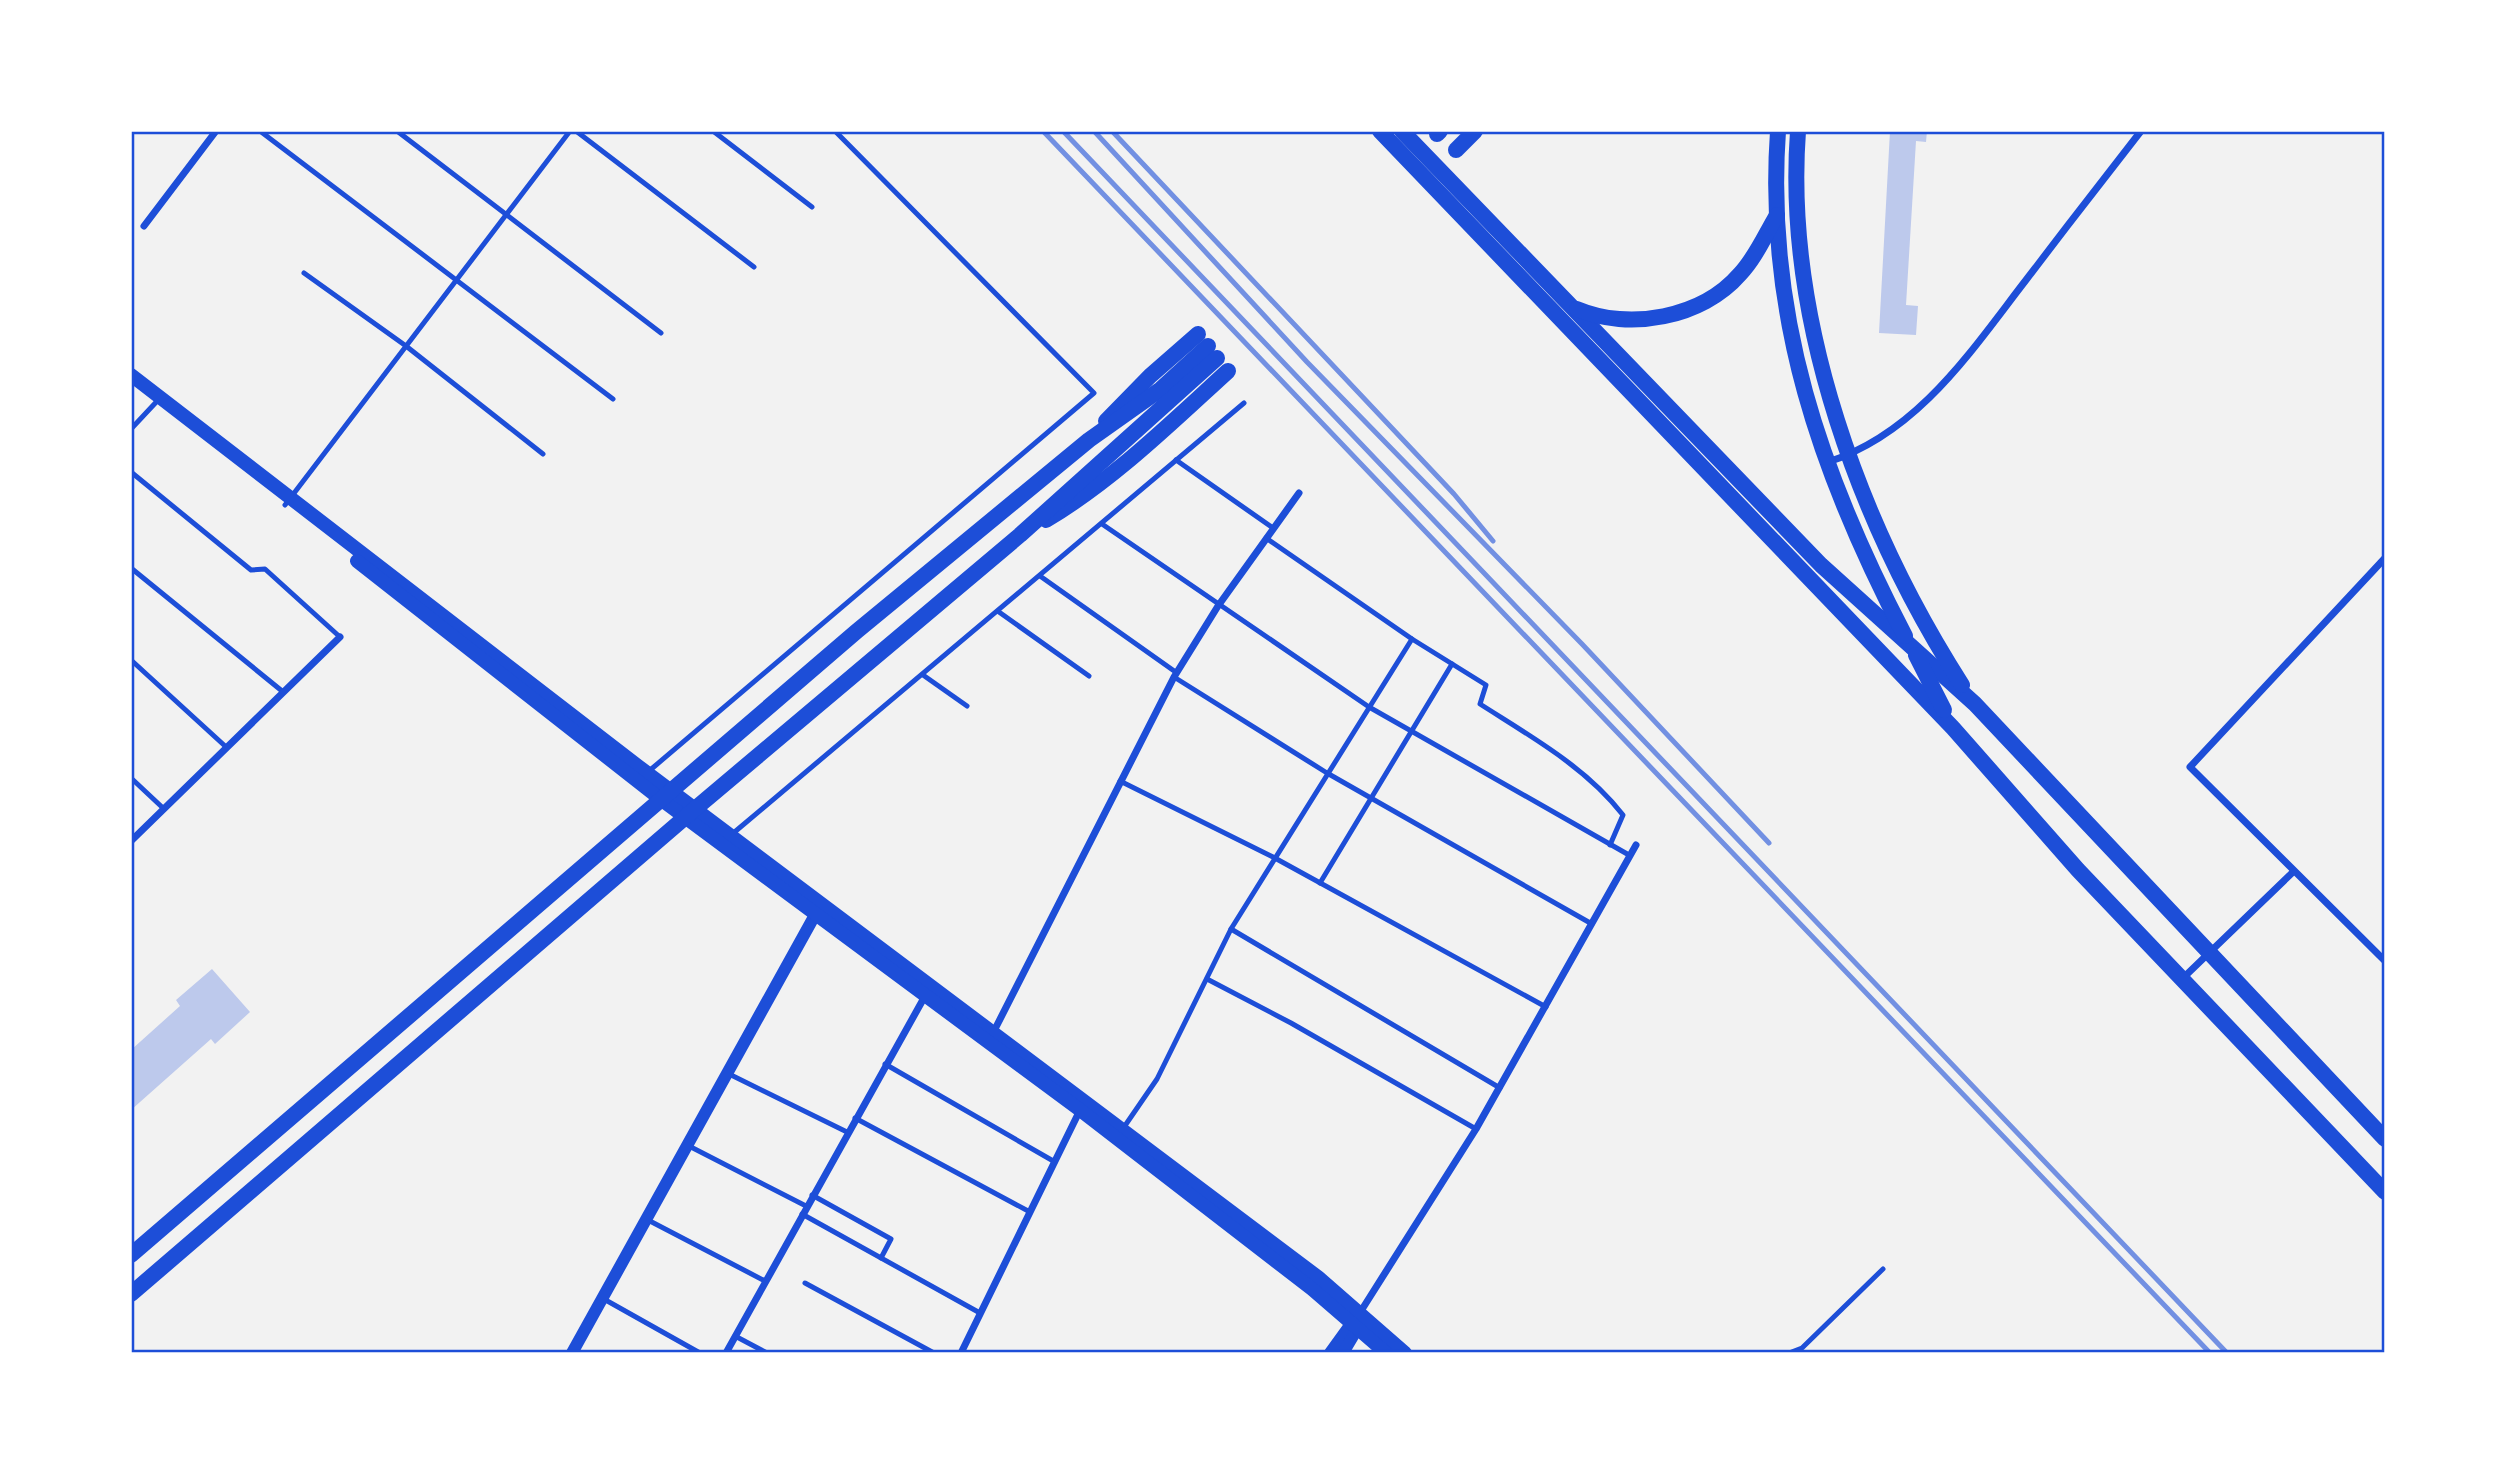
<svg xmlns="http://www.w3.org/2000/svg" width="2516" height="1484" font-family="Karla,sans-serif">
<style>
.building{fill:#bdc9ec}
.lines{fill:none;stroke-linecap:round;stroke-linejoin:round}
.service{stroke:#1d4ed8;stroke-width:5}
.minor{stroke:#1d4ed8;stroke-width:7}
.tertiary{stroke:#1d4ed8;stroke-width:12}
.secondary{stroke:#1d4ed8;stroke-width:14}
.primary{stroke:#1d4ed8;stroke-width:16}
.rail{stroke:#7290e2;stroke-width:5}
.neatline{fill:none;stroke:#1d4ed8;stroke-width:2.5}
</style>
<rect width="100%" height="100%" fill="#f2f2f2"/>
<!-- building -->
<g class="building">
<polygon points="1890,131 1927,131 1926,142 1916,141 1906,305 1918,306 1916,335 1879,333"/>
<polygon points="212,969 250,1012 215,1044 211,1039 131,1110 131,1050 180,1006 176,1000"/>
</g>
<g class="lines">
<!-- service -->
<g class="service">
<polyline points="260,131 613,399"/>
<polyline points="397,131 661,333"/>
<polyline points="576,131 754,267"/>
<polyline points="713,131 812,207"/>
<polyline points="304,273 406,346 543,454"/>
<polyline points="131,429 160,398"/>
<polyline points="1176,460 1273,528"/>
<polyline points="131,472 251,570 265,569 340,637"/>
<polyline points="285,505 570,131"/>
<polyline points="1102,524 1369,707 1629,855"/>
<path d="M1266 538 1412 639 1486 685 1480 704C1530 736 1586 767 1623 815L1610 845"/>
<polyline points="131,568 282,691"/>
<polyline points="1040,576 1177,673"/>
<polyline points="999,612 1089,676"/>
<polyline points="131,660 225,746"/>
<polyline points="923,675 967,706"/>
<polyline points="1174,677 1327,773 1592,924"/>
<polyline points="649,771 1094,393 835,131"/>
<polyline points="131,778 163,808"/>
<polyline points="1120,781 1273,857 1546,1007"/>
<polyline points="731,835 1244,403"/>
<polyline points="1320,883 1452,664"/>
<polyline points="1231,929 1500,1088"/>
<polyline points="1207,979 1291,1023 1476,1129"/>
<polyline points="885,1064 1055,1162"/>
<polyline points="727,1073 847,1132"/>
<polyline points="855,1118 1030,1212"/>
<polyline points="1122,1130 1157,1079 1231,929 1412,639"/>
<polyline points="687,1145 806,1206"/>
<polyline points="812,1195 891,1239 881,1258"/>
<polyline points="802,1214 980,1313"/>
<polyline points="646,1219 765,1281"/>
<polyline points="805,1283 934,1353"/>
<polyline points="602,1298 700,1353"/>
<polyline points="735,1336 767,1353"/>
<polyline points="1789,1353 1802,1348 1883,1269"/>
</g>
<!-- minor -->
<g class="minor">
<polyline points="144,226 216,131"/>
<path d="M1828 462C1918 433 1971 351 2026 280 2064 230 2102 181 2141 131"/>
<polyline points="2385,558 2190,767 2385,961"/>
<polyline points="131,841 340,637"/>
<polyline points="2182,979 2293,872"/>
<polyline points="993,1033 1174,677 1218,606 1299,493"/>
<polyline points="1361,1311 1476,1129 1636,845"/>
<polyline points="726,1353 925,996"/>
<polyline points="961,1353 1081,1108"/>
</g>
<!-- tertiary -->
<g class="tertiary">
<polyline points="572,1353 820,906"/>
<polyline points="1330,1353 1356,1317"/>
<polyline points="1343,1353 1359,1326 1360,1319"/>
</g>
<!-- secondary -->
<g class="secondary">
<polyline points="131,375 638,766 1318,1277 1405,1353"/>
<polyline points="357,561 659,798 1080,1110 1312,1289 1386,1353"/>
</g>
<!-- primary -->
<g class="primary">
<polyline points="1380,131 1953,728 2078,870 2385,1192"/>
<polyline points="1402,131 1821,565 1975,704 2385,1139"/>
<path d="M1778 131C1765 315 1821 475 1905 636"/>
<path d="M1798 131C1784 321 1861 527 1962 685"/>
<polyline points="1437,134 1440,131"/>
<polyline points="1456,150 1475,131"/>
<path d="M1577 309C1629 331 1702 318 1740 274 1756 257 1765 235 1777 215"/>
<polyline points="1106,421 1150,376 1198,334"/>
<path d="M1046 520C1113 480 1171 423 1228 371"/>
<polyline points="1916,655 1944,710"/>
<polyline points="131,1255 857,631 1089,440 1161,389 1208,346"/>
<polyline points="131,1294 696,808 1020,535 1217,358"/>
</g>
<!-- rail -->
<g class="rail">
<polyline points="1043,131 2210,1353"/>
<polyline points="1063,131 2227,1353"/>
<polyline points="1094,131 1307,362 1582,644 1769,843"/>
<polyline points="1112,131 1454,494 1493,541"/>
</g>
</g>
<!-- border -->
<rect width="2516" height="1484" fill="none" stroke="#ffffff" stroke-width="266"/>
<rect x="133" y="133" width="2250" height="1218" class="neatline"/>
</svg>
